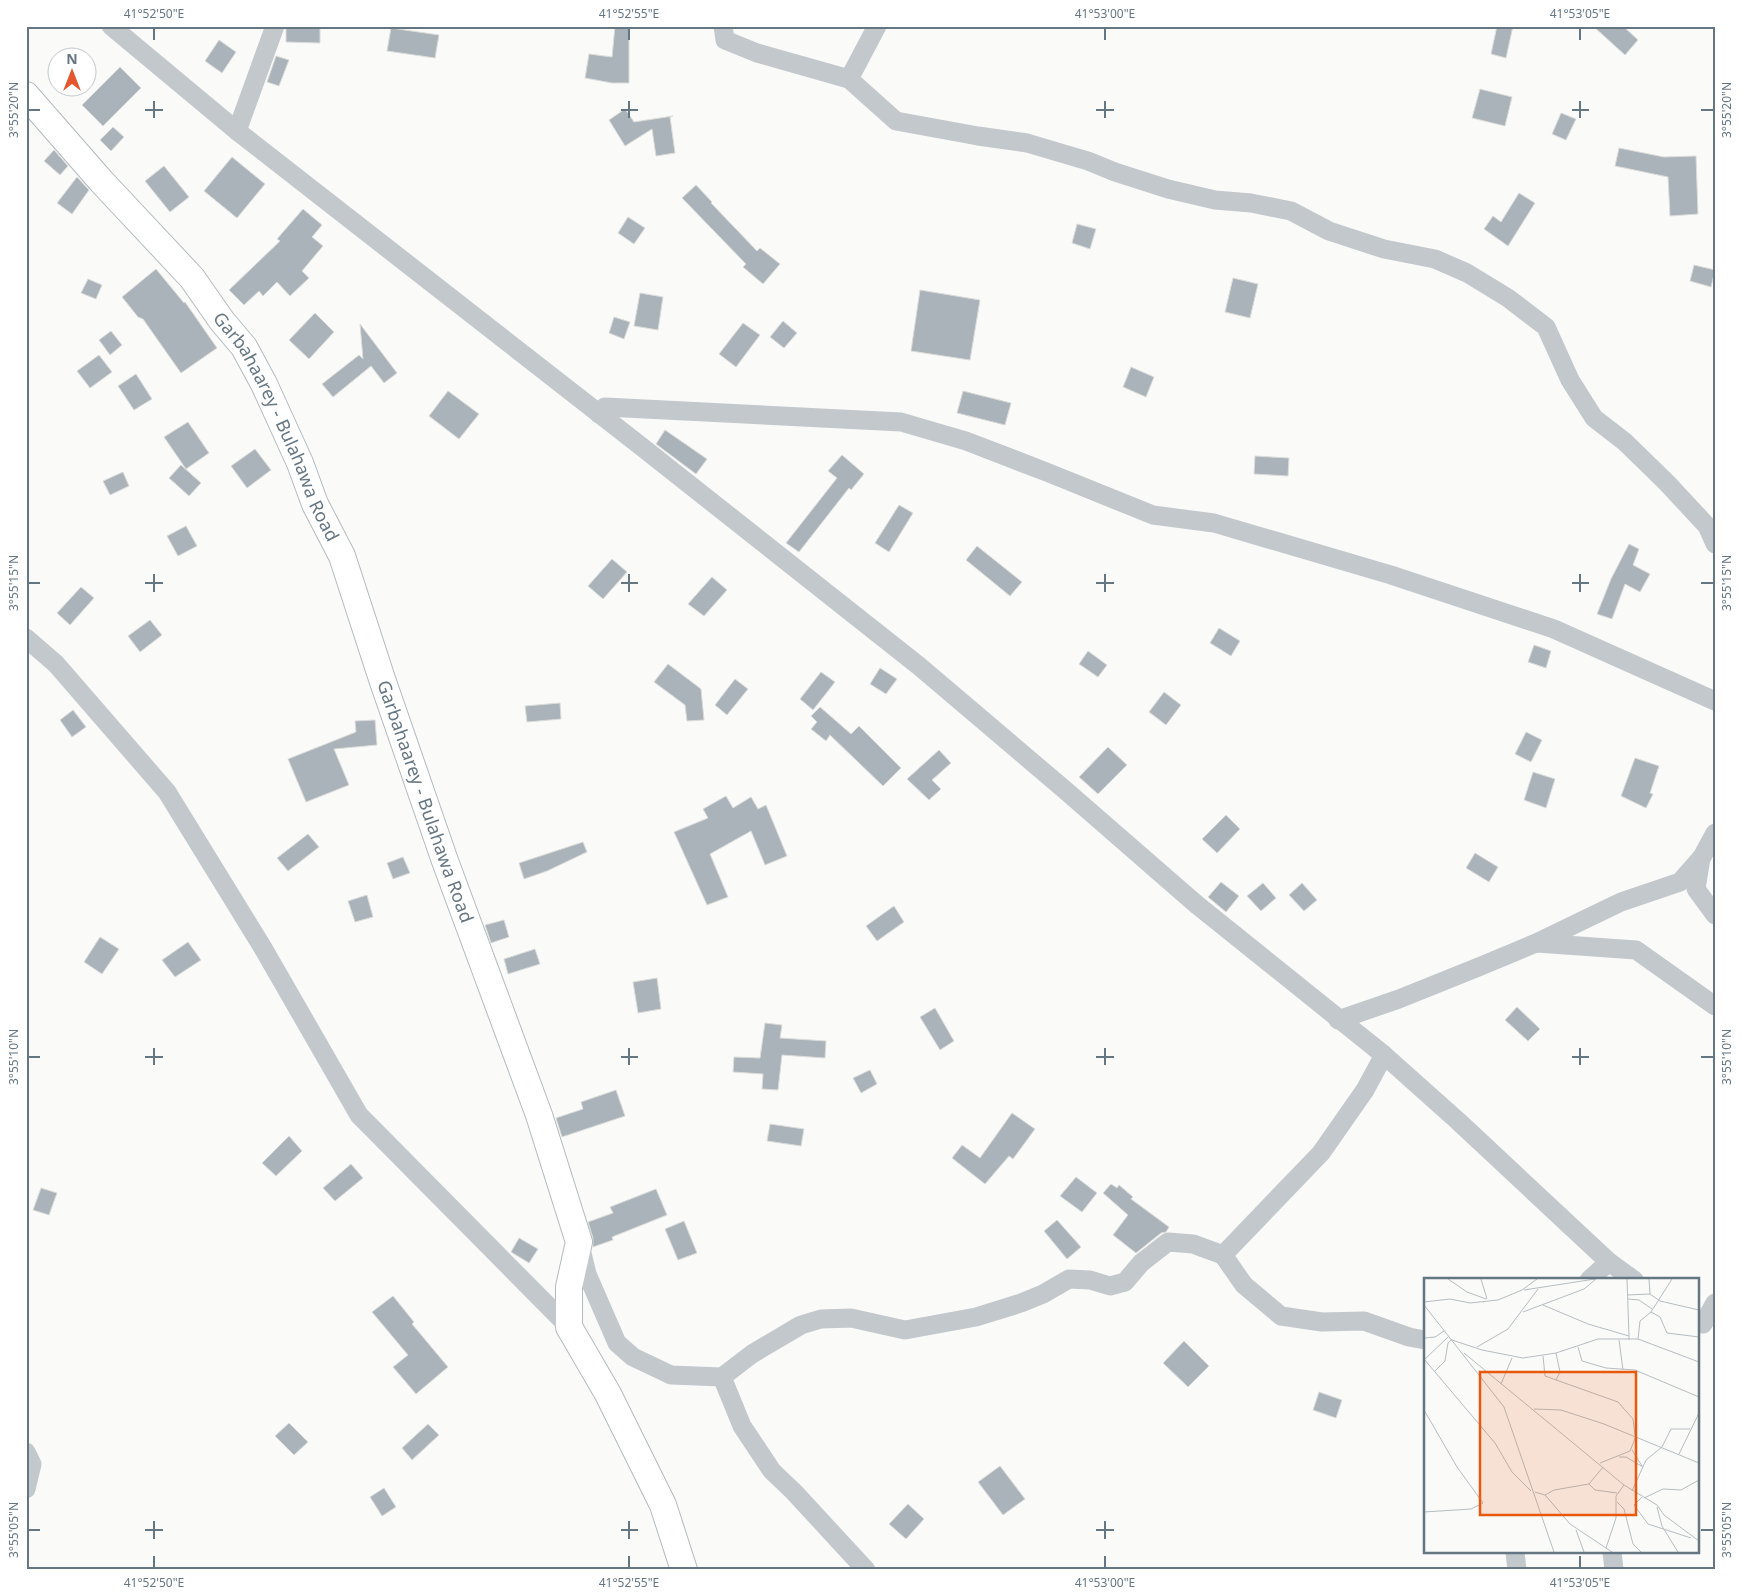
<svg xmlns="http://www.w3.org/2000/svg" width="1741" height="1596" font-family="'Noto Sans',sans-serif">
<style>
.building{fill:#aab3b9;stroke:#dcdcda}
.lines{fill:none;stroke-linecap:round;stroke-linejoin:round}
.secondary-casing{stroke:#b3babf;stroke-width:28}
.minor{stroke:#c3c8cc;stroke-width:19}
.secondary{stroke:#fff;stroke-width:26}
.ticks{fill:none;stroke:#657683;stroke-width:2}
.labels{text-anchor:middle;stroke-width:5;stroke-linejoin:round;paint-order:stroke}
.street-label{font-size:18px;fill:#657683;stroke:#fff}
.inset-road{fill:none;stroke:#b5bdc2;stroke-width:1}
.view{fill:#e8590c;fill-opacity:0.15;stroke:#e8590c;stroke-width:2.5}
.inset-edge{fill:none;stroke:#657683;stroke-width:2.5}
.neatline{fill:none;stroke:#657683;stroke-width:2}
.ticks-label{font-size:12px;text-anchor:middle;fill:#657683}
</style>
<rect width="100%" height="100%" fill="#fafaf8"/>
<!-- building -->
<g class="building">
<polygon points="286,26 320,26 320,43 286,42"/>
<polygon points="615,26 629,26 629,83 612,83 585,78 589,54 612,57"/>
<polygon points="1497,26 1513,26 1506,58 1491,54"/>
<polygon points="1593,26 1623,26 1638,40 1625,55"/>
<polygon points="391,28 439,35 435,58 387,51"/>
<polygon points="219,40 236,52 222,73 205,61"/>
<polygon points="276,56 289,60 279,86 267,82"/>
<polygon points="120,67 141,88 103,126 82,105"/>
<polygon points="1480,89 1512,97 1505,126 1472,118"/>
<polygon points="625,109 634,122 673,116 670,117 675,153 656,156 652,129 625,146 609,120"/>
<polygon points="1561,113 1576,119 1566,140 1552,134"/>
<polygon points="113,127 124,137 111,151 100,140"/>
<polygon points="1619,148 1664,157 1696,156 1698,214 1670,216 1668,177 1615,166"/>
<polygon points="54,150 68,166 60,175 44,161"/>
<polygon points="232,157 265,184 237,218 204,191"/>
<polygon points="164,166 189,197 170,212 145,181"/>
<polygon points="77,177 89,190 72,214 57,203"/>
<polygon points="696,185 712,202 711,203 757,251 760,248 780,264 763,284 743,267 746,264 682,198"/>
<polygon points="1519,193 1535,203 1508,246 1484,229 1493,216 1501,222"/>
<polygon points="303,209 322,225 312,237 323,246 302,271 309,278 290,296 277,282 263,296 259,291 244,305 229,290 280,241 277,239"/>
<polygon points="628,217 645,228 634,244 618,233"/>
<polygon points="1077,224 1096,229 1090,249 1072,243"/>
<polygon points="1694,265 1715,270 1711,287 1690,281"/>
<polygon points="156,269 184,303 185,302 217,348 181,373 143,319 138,317 122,297"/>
<polygon points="1233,278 1258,284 1250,318 1225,312"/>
<polygon points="88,279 102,285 96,299 81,293"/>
<polygon points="920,290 980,300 970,360 911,351"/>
<polygon points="640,293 663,297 658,330 634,326"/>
<polygon points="315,313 334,332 309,359 289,340"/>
<polygon points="614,317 630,322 624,339 609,333"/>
<polygon points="783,321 797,333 784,348 770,337"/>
<polygon points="743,323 760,335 736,367 719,354"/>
<polygon points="360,324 397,373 384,383 371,366 333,397 322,384 359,355 363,359"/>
<polygon points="111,331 122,345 110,355 99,340"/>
<polygon points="99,355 112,372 90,388 77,371"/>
<polygon points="1131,367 1154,377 1146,397 1123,387"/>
<polygon points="136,374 152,399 134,410 118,386"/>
<polygon points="448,391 479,414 459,439 429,416"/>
<polygon points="963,391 1011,403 1005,425 957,413"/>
<polygon points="188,422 209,453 186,469 164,437"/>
<polygon points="665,430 707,459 696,474 656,444"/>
<polygon points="255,449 271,470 247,488 231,466"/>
<polygon points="842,455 864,474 851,490 849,488 799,552 786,543 837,478 828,471"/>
<polygon points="1255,456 1289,458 1288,476 1254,474"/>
<polygon points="181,465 201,483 189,496 169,478"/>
<polygon points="123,472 129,486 110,495 103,481"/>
<polygon points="899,505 913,513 889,552 875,543"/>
<polygon points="186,526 197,546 178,556 167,536"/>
<polygon points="1629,544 1639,549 1633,565 1650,574 1640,592 1625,584 1612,619 1597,614 1611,579"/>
<polygon points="977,546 1022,582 1010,596 966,560"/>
<polygon points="612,559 627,572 603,599 588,586"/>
<polygon points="712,577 727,590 704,616 688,604"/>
<polygon points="81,587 94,598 70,625 57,613"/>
<polygon points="150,620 162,635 140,652 128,636"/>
<polygon points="1219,628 1240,641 1231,656 1210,643"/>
<polygon points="1534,645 1551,651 1546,668 1528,662"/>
<polygon points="1088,651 1107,665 1098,677 1079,664"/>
<polygon points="668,664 701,689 704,720 687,721 685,705 654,682"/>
<polygon points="880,668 897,679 886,694 870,684"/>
<polygon points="821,672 835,682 813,710 800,699"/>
<polygon points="735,679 748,689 727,715 715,705"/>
<polygon points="1164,692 1181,705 1166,725 1149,712"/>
<polygon points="560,703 561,719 527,722 525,706"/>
<polygon points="820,707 851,734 859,726 901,768 883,786 830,735 826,741 811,729 817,722 811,716"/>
<polygon points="73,710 86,727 72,737 60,720"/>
<polygon points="375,720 377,745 334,749 349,785 306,802 288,759 356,732 355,721"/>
<polygon points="1526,732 1542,740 1531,762 1515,754"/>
<polygon points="1108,747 1127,765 1098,794 1079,777"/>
<polygon points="939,750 951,763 932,780 941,789 929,800 907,779"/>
<polygon points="1635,758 1659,766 1650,793 1653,794 1646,808 1621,796"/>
<polygon points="1533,772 1555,779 1546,808 1524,800"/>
<polygon points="726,796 733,808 751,797 758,809 766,805 787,856 765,865 751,831 710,854 728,897 707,905 674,832 708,818 703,809"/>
<polygon points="1226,815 1240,829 1217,853 1202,839"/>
<polygon points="308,834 319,847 288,871 277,858"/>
<polygon points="583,842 587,852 547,871 524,879 519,863"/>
<polygon points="1475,853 1498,867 1489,882 1466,868"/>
<polygon points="403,857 410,873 393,879 387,863"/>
<polygon points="1221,882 1239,896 1226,912 1208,897"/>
<polygon points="1263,883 1276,898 1261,911 1247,896"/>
<polygon points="1302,883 1317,900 1304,911 1289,895"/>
<polygon points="367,895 373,917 355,922 348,901"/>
<polygon points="894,906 904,922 877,941 866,926"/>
<polygon points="504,920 509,937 491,943 485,925"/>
<polygon points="100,937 119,949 102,974 84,962"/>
<polygon points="188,942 201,960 175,977 162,960"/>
<polygon points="535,949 540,964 508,974 504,959"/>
<polygon points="657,978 661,1009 638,1013 633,982"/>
<polygon points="1517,1007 1540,1029 1528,1041 1505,1020"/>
<polygon points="935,1008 954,1041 940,1050 920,1017"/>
<polygon points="765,1023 782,1025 780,1038 826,1041 825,1058 782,1055 778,1090 762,1089 763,1074 733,1072 734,1057 760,1058"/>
<polygon points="870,1070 877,1084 861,1093 853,1078"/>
<polygon points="616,1090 625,1116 562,1137 556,1118 583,1109 581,1102"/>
<polygon points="1012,1113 1035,1129 1013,1159 1009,1156 985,1184 952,1158 962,1145 980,1158"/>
<polygon points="770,1124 804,1129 801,1146 767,1141"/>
<polygon points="289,1136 302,1151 276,1176 262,1163"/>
<polygon points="351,1164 363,1178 335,1201 323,1188"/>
<polygon points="1076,1177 1097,1193 1082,1212 1060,1196"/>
<polygon points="1111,1184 1117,1188 1119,1185 1133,1197 1131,1199 1169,1227 1166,1232 1161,1233 1136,1253 1113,1235 1128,1215 1103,1193"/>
<polygon points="41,1188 57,1193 49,1215 33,1210"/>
<polygon points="656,1189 667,1215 612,1237 613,1240 593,1247 593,1238 588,1222 613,1213 610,1207"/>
<polygon points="1057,1220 1081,1247 1067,1259 1044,1231"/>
<polygon points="684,1221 697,1253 678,1260 665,1229"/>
<polygon points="519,1238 538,1249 529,1263 511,1252"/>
<polygon points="393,1296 414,1322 412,1324 448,1367 416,1394 393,1367 408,1355 372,1312"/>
<polygon points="1184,1341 1209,1366 1188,1387 1163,1363"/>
<polygon points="1319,1392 1342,1400 1336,1418 1313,1410"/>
<polygon points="289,1423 308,1442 294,1455 275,1436"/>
<polygon points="428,1424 439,1435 412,1460 402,1448"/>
<polygon points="1000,1466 1025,1499 1003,1515 978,1482"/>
<polygon points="384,1488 396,1507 382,1516 370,1497"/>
<polygon points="908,1504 924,1519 906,1539 889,1524"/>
</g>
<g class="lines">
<defs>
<g id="secondary">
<path id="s1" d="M26 95 102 182 192 278 222 321 244 347 264 384 300 463 315 504 342 556 382 679 445 861 539 1115 579 1242 569 1287V1327L608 1394 663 1505 684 1570"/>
</g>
</defs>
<!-- secondary casing -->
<use href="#secondary" class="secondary-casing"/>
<!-- minor -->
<g class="minor">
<polyline points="111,26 237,131 642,447 919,666 1065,790 1196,904 1384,1055 1458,1121 1609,1262 1634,1280"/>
<polyline points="723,26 725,40 757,53 849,79 896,121 978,136 1027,143 1088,161 1115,172 1168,189 1215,200 1251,203 1291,211 1329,231 1384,249 1435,259 1467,273 1508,298 1546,327 1570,380 1594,418 1625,442 1667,483 1707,526 1715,544"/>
<polyline points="849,79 877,26"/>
<polyline points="237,131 275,26"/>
<polyline points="599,414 605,407 901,422 966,441 1049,473 1153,515 1214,523 1391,575 1554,629 1715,701"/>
<polyline points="26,638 56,664 167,792 263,948 359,1115 569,1327"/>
<polyline points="1701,858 1696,889 1715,915"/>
<polyline points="1537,943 1636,950 1715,1006"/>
<polyline points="1338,1020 1399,999 1481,966 1536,943 1621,902 1680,882 1702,857 1715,833"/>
<polyline points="580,1245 587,1274 617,1343 633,1357 671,1375 722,1377 752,1354 801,1325 821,1319 851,1318 905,1330 976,1317 1021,1303 1043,1294 1069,1279 1090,1280 1110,1286 1125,1282 1141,1263 1168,1242 1193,1244 1223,1255 1321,1153 1365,1090 1384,1055"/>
<polyline points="1223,1255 1244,1285 1281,1316 1322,1322 1364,1321 1409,1337 1425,1340"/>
<polyline points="1589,1280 1609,1262"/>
<polyline points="1703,1324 1715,1303"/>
<polyline points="722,1377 742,1426 772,1471 794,1492 866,1570"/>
<polyline points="26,1452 32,1464 26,1489"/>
<polyline points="1515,1552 1517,1570"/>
<polyline points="1612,1552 1614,1570"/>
</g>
<!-- secondary -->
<use href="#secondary" class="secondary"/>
</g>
<!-- ticks -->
<path class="ticks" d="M154 28V40M629 28V40M1105 28V40M1580 28V40M154 101V118M629 101V118M1105 101V118M1580 101V118M28 110H40M145 110H163M621 110H638M1096 110H1114M1572 110H1589M1701 110H1714M154 574V592M629 574V592M1105 574V592M1580 574V592M28 583H40M145 583H163M621 583H638M1096 583H1114M1572 583H1589M1701 583H1714M154 1048V1065M629 1048V1065M1105 1048V1065M1580 1048V1065M28 1057H40M145 1057H163M621 1057H638M1096 1057H1114M1572 1057H1589M1701 1057H1714M154 1521V1539M629 1521V1539M1105 1521V1539M28 1530H40M145 1530H163M621 1530H638M1096 1530H1114M1701 1530H1714M154 1556V1568M629 1556V1568M1105 1556V1568M1580 1556V1568"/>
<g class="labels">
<!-- street labels -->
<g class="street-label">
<text dy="6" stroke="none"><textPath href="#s1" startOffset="419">Garbahaarey - Bulahawa Road</textPath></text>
<text dy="6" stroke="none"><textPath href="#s1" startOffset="824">Garbahaarey - Bulahawa Road</textPath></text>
</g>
</g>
<!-- overview -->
<g transform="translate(1424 1278)">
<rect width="275" height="275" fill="#fafaf8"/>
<path class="inset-road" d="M24 1 43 14 62 21M57 1 63 21M203 1 205 58M225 1 226 16M100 12 171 1M203 17 226 16 236 23 275 32M204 21 215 22 228 31M0 24 26 21 46 25 74 22 98 12 113 1M0 27 80 129 130 274M119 27 164 46 205 58V62M99 34 160 11 172 1M227 34 236 39 243 55 275 59M0 60 11 59 20 53M214 61 216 43 227 34 248 1M28 62 58 72 99 80 132 75 174 61H214L275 84M195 62 199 92M53 69 84 51 114 11M154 69 158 83 182 90 211 92 275 119M40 75 200 207 233 227 240 237 275 263M132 75 136 94 132 102M119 78 121 98 194 124 209 141 211 157M0 81 71 165 88 194 107 213M1 81 24 59M11 93 21 83 24 65 28 61M77 106 88 80M110 131 137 132 180 146 275 185M0 132 33 189 59 225 47 231 0 234M238 169 247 151H266M208 172 218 188M255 176 275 135M195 179H202L219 189M176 185 206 173 212 158M165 206 171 212 193 215M208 213 222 182 238 169M111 214 121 217 130 212 165 206 179 189M121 217 146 246 188 274M218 219 210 227 224 246 267 260M220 220 239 211 257 212 275 202M193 224 200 231 209 266 217 274M233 229 238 248 254 274M152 252 160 274M182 270 192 240V218L200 207"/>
<path class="view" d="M56 94H212V237H56Z"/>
<rect width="275" height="275" class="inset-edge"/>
</g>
<!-- border -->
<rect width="1741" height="1596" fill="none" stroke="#ffffff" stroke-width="55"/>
<!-- north arrow -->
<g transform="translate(72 72)"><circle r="24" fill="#ffffff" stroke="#c1c8cd"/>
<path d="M0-4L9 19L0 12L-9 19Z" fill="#e4572e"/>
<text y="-8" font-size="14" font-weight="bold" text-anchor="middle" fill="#657683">N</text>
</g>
<rect x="28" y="28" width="1686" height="1540" class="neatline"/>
<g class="ticks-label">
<text x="154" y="18">41°52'50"E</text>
<text x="629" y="18">41°52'55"E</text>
<text x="1105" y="18">41°53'00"E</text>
<text x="1580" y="18">41°53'05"E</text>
<text transform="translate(14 110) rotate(-90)" y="4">3°55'20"N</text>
<text transform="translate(1727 110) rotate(-90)" y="4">3°55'20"N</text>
<text transform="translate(14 583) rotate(-90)" y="4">3°55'15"N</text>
<text transform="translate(1727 583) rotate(-90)" y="4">3°55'15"N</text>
<text transform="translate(14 1057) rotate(-90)" y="4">3°55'10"N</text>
<text transform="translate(1727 1057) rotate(-90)" y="4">3°55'10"N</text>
<text transform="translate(14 1530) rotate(-90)" y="4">3°55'05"N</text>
<text transform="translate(1727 1530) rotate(-90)" y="4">3°55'05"N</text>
<text x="154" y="1587">41°52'50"E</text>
<text x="629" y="1587">41°52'55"E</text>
<text x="1105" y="1587">41°53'00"E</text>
<text x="1580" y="1587">41°53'05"E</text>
</g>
</svg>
